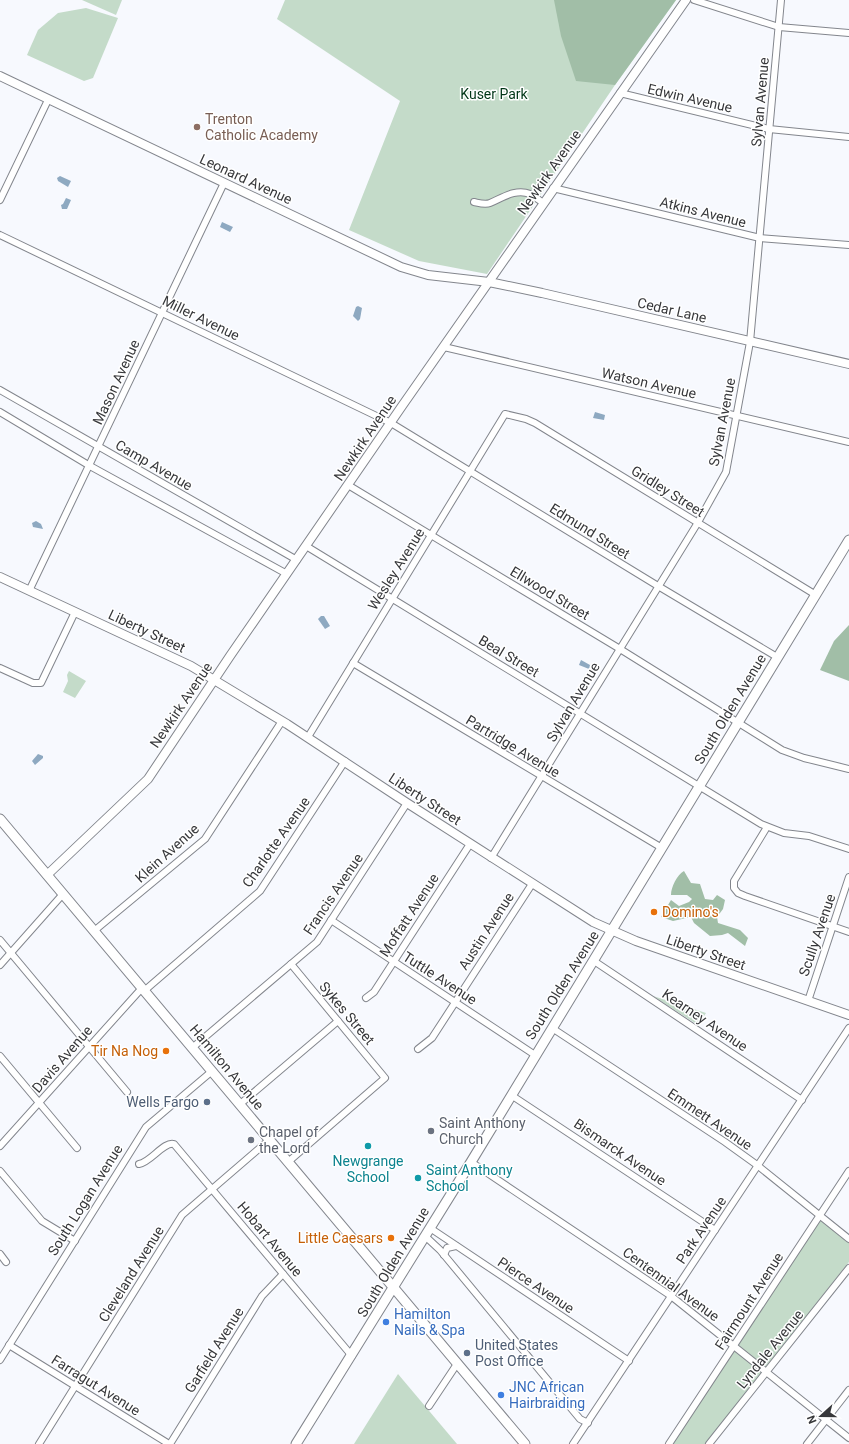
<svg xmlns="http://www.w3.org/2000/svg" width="849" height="1444" font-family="Roboto,sans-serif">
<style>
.green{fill:#c4dbc9}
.forest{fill:#a1bea7}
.water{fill:#8ea9c1}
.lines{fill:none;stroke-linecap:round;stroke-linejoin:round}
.minor-casing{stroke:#83868d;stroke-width:8}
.tertiary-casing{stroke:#83868d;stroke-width:10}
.secondary-casing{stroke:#83868d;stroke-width:11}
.minor{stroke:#fff;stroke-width:6}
.tertiary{stroke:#fff;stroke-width:8}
.secondary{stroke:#fff;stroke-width:9}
.education-dot{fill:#8d6e63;stroke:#fff;stroke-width:1.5}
.food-dot{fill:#e8710a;stroke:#fff;stroke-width:1.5}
.service-dot{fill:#5c6f8a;stroke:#fff;stroke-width:1.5}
.worship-dot{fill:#6b7280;stroke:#fff;stroke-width:1.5}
.culture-dot{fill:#0f9aa8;stroke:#fff;stroke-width:1.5}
.shop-dot{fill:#3f7fe0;stroke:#fff;stroke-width:1.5}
.labels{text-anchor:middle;stroke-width:3;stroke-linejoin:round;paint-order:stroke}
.park-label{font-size:14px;fill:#013617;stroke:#fff}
.street-label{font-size:14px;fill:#36373a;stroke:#fff}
.education-label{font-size:14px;fill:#785e54;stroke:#fff;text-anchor:start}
.food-label{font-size:14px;fill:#c56008;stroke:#fff;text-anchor:end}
.service-label{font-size:14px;fill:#4e5e75;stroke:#fff;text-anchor:end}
.worship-label{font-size:14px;fill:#5b616d;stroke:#fff;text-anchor:start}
.culture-label{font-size:14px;fill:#0d838f;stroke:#fff}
.shop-label{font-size:14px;fill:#366cbe;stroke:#fff;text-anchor:start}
</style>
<rect width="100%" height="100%" fill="#f7f9fe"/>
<!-- green -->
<g class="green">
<polygon points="82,0 122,0 116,15"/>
<polygon points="285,0 676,0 615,85 487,274 419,261 349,230 400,101 277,19"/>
<polygon points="86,8 118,18 93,78 84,81 27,55 38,30 58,13"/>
<polygon points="69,671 86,681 75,698 63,692 68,681 67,675"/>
<polygon points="653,996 706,1013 698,1025"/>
<polygon points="820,1220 849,1241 849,1262 706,1444 672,1444"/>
<polygon points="398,1374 457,1444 354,1444"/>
</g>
<!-- forest -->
<g class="forest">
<polygon points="554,0 676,0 615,85 576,81 561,36"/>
<polygon points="849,625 849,681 820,670 834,641"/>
<path d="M684 871 691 883 700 884 705 899 713 900 717 895 725 900 723 909 717 917 718 923 740 930 748 938 745 946 728 933 722 935 710 936 694 923 691 917 673 921 661 917 671 900 679 906 689 902 692 899 687 895H671C671 887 677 875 684 871Z"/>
</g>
<!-- water -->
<g class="water">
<polygon points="60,176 71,181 68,187 58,181 57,178"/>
<polygon points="66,198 71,200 67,209 62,209 61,205 63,204"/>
<polygon points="222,222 233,227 230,232 220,227"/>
<polygon points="358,306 362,308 360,319 358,321 353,316 356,307"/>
<polygon points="595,412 605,415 604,420 593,418"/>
<polygon points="36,521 41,524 43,529 33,527 32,523"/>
<polygon points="321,616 324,616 330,626 325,629 318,619"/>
<polygon points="581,660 590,665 589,669 579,665"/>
<polygon points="38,754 43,756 43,758 35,765 32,761"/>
</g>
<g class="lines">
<defs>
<g id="minor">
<polyline points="694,0 779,27 849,33"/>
<polyline points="620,93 769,129 849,137"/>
<polyline points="553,188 760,238 849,245"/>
<polyline points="0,200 48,100"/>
<path d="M474 202C479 203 485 205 490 203 502 198 516 188 530 194 534 196 539 200 543 203"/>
<polyline points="0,235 391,423 658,586 777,657"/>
<polyline points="444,347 849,442"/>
<polyline points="0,390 297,560"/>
<polyline points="0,412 90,466 287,574"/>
<polyline points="348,485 620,649 782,750 804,758 849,769"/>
<polyline points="306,546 761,824 784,833 809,836 849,849"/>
<polyline points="29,591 224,183"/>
<polyline points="353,663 662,848"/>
<polyline points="0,668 33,683 41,683 75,612"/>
<polyline points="308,737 505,414 526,419 535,423 816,595"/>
<polyline points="767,827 734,881 734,888 738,893 745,896 849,932"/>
<polyline points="491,858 697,524 726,472 750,342 781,0"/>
<polyline points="331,920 535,1055"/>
<polyline points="94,931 205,839 282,721"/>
<polyline points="0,940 127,1092"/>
<polyline points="594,961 802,1100"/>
<polyline points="0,965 63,894"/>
<polyline points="144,991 260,891 345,761"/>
<polyline points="366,998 374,992 470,844"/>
<polyline points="808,1001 849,877"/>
<polyline points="552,1028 725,1142 757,1165 849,1239"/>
<polyline points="192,1048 317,942 407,803"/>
<polyline points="418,1049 432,1038 532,884"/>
<polyline points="0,1056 77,1148"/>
<polyline points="511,1095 715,1230"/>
<polyline points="239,1105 338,1021"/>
<polyline points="0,1146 142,988"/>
<polyline points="288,1162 385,1078 291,964"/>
<polyline points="471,1162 671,1296 849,1438"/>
<path d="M139 1164C151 1162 164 1141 174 1144L352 1356"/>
<polyline points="0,1171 42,1221 75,1241"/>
<polyline points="430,1228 629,1361"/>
<polyline points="425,1236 440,1250 580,1419 588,1423"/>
<polyline points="0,1254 6,1262"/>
<polyline points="444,1255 447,1248 456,1246"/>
<polyline points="9,1345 169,1444"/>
<polyline points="0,1360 146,1127 211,1072"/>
<polyline points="429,1406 457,1364"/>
<polyline points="39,1444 182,1215 269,1140"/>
<polyline points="170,1444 262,1296 283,1274"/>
<polyline points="573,1444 849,1028"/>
<polyline points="669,1444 849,1171"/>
<polyline points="709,1444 849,1268"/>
<polyline points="807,1444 849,1390"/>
</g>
<g id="tertiary">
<polyline points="0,76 401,267 428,275 489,282 542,293 849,364"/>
<polyline points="0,577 191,666 287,724 407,803 593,922 636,941 849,1015"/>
<polyline points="47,875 148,779 230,656 402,406 686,0"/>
</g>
<g id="secondary">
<polyline points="0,819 525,1444"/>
<polyline points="296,1444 471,1162 849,540"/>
</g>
</defs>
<!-- minor casing -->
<use href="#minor" class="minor-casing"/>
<!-- tertiary casing -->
<use href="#tertiary" class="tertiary-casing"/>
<!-- secondary casing -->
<use href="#secondary" class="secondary-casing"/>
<!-- minor -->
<use href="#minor" class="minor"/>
<!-- tertiary -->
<use href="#tertiary" class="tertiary"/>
<!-- secondary -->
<use href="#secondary" class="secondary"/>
</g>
<!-- markers -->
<circle class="education-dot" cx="197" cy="127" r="4"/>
<g class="food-dot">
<circle cx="654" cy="912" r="4"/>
<circle cx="166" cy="1051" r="4"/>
<circle cx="391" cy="1238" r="4"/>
</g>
<g class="service-dot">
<circle cx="207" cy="1102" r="4"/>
<circle cx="467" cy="1353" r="4"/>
</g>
<g class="worship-dot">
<circle cx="431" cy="1131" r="4"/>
<circle cx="251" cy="1140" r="4"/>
</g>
<g class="culture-dot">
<circle cx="368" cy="1146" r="4"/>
<circle cx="418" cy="1178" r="4"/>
</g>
<g class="shop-dot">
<circle cx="386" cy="1322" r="4"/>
<circle cx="501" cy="1395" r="4"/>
</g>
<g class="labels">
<!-- park labels -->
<g class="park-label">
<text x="494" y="99">Kuser Park</text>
</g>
<!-- street labels -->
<g class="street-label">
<text transform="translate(690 98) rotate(13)" y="5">Edwin Avenue</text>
<text transform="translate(760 102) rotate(-85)" y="5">Sylvan Avenue</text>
<text transform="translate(549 172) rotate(-55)" y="5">Newkirk Avenue</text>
<text transform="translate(246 179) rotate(25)" y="5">Leonard Avenue</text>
<text transform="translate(703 212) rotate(14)" y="5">Atkins Avenue</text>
<text transform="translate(672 310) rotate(13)" y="5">Cedar Lane</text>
<text transform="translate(201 318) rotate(26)" y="5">Miller Avenue</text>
<text transform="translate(116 382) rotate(-65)" y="5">Mason Avenue</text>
<text transform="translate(649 383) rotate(13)" y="5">Watson Avenue</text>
<text transform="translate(722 422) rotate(-79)" y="5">Sylvan Avenue</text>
<text transform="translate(365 438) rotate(-56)" y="5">Newkirk Avenue</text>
<text transform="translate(154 465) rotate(30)" y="5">Camp Avenue</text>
<text transform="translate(668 491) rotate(32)" y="5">Gridley Street</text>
<text transform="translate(590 531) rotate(32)" y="5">Edmund Street</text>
<text transform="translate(396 569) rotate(-58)" y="5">Wesley Avenue</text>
<text transform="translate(550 593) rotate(31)" y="5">Ellwood Street</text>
<text transform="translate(147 631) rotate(25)" y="5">Liberty Street</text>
<text transform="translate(509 656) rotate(31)" y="5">Beal Street</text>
<text transform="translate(573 702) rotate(-59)" y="5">Sylvan Avenue</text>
<text transform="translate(181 705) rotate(-56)" y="5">Newkirk Avenue</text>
<text transform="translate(730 709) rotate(-59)" y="5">South Olden Avenue</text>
<text transform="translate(513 746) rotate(31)" y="5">Partridge Avenue</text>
<text transform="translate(425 799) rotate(33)" y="5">Liberty Street</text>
<text transform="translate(276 842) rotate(-55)" y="5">Charlotte Avenue</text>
<text transform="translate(167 853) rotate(-42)" y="5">Klein Avenue</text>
<text transform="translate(333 894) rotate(-56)" y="5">Francis Avenue</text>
<text transform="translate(409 915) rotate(-57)" y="5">Moffatt Avenue</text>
<text transform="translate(486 931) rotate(-57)" y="5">Austin Avenue</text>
<text transform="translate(817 935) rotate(-71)" y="5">Scully Avenue</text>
<text transform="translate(706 952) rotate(19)" y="5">Liberty Street</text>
<text transform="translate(440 978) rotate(33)" y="5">Tuttle Avenue</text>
<text transform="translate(562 985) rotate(-58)" y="5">South Olden Avenue</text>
<text transform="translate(347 1013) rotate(50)" y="5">Sykes Street</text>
<text transform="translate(705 1020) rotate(34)" y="5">Kearney Avenue</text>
<text transform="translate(62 1059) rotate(-49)" y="5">Davis Avenue</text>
<text transform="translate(227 1067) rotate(50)" y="5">Hamilton Avenue</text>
<text transform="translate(710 1119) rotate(34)" y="5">Emmett Avenue</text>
<text transform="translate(620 1152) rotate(34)" y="5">Bismarck Avenue</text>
<text transform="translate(85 1200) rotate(-58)" y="5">South Logan Avenue</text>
<text transform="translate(701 1230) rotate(-56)" y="5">Park Avenue</text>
<text transform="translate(270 1239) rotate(50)" y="5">Hobart Avenue</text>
<text transform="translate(393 1262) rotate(-59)" y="5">South Olden Avenue</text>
<text transform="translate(131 1274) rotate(-58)" y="5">Cleveland Avenue</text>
<text transform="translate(671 1284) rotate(36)" y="5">Centennial Avenue</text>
<text transform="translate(536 1285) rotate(34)" y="5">Pierce Avenue</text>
<text transform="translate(749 1301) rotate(-57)" y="5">Fairmount Avenue</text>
<text transform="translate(770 1349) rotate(-51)" y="5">Lyndale Avenue</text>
<text transform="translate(214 1350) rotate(-58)" y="5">Garfield Avenue</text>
<text transform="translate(96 1385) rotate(32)" y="5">Farragut Avenue</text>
</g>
<!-- education labels -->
<g class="education-label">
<text x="205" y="124">Trenton<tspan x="205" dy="16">Catholic Academy</tspan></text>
</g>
<!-- food labels -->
<g class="food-label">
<text x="662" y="917" text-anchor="start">Domino's</text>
<text x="158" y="1056">Tir Na Nog</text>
<text x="383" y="1243">Little Caesars</text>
</g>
<!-- service labels -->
<g class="service-label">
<text x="199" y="1107">Wells Fargo</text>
<text x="475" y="1350" text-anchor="start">United States<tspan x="475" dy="16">Post Office</tspan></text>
</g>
<!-- worship labels -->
<g class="worship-label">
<text x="439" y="1128">Saint Anthony<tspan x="439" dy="16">Church</tspan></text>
<text x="259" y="1137">Chapel of<tspan x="259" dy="16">the Lord</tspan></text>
</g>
<!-- culture labels -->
<g class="culture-label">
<text x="368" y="1166">Newgrange<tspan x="368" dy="16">School</tspan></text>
<text x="426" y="1175" text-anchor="start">Saint Anthony<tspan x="426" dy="16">School</tspan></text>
</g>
<!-- shop labels -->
<g class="shop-label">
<text x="394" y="1319">Hamilton<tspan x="394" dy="16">Nails &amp; Spa</tspan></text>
<text x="509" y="1392">JNC African<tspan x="509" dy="16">Hairbraiding</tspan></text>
</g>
</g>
<!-- north arrow -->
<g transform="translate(821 1416) rotate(249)" stroke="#ffffff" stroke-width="3" paint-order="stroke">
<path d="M0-3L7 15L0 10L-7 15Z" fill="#36373a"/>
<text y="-6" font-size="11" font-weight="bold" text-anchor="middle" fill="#36373a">N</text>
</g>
</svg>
